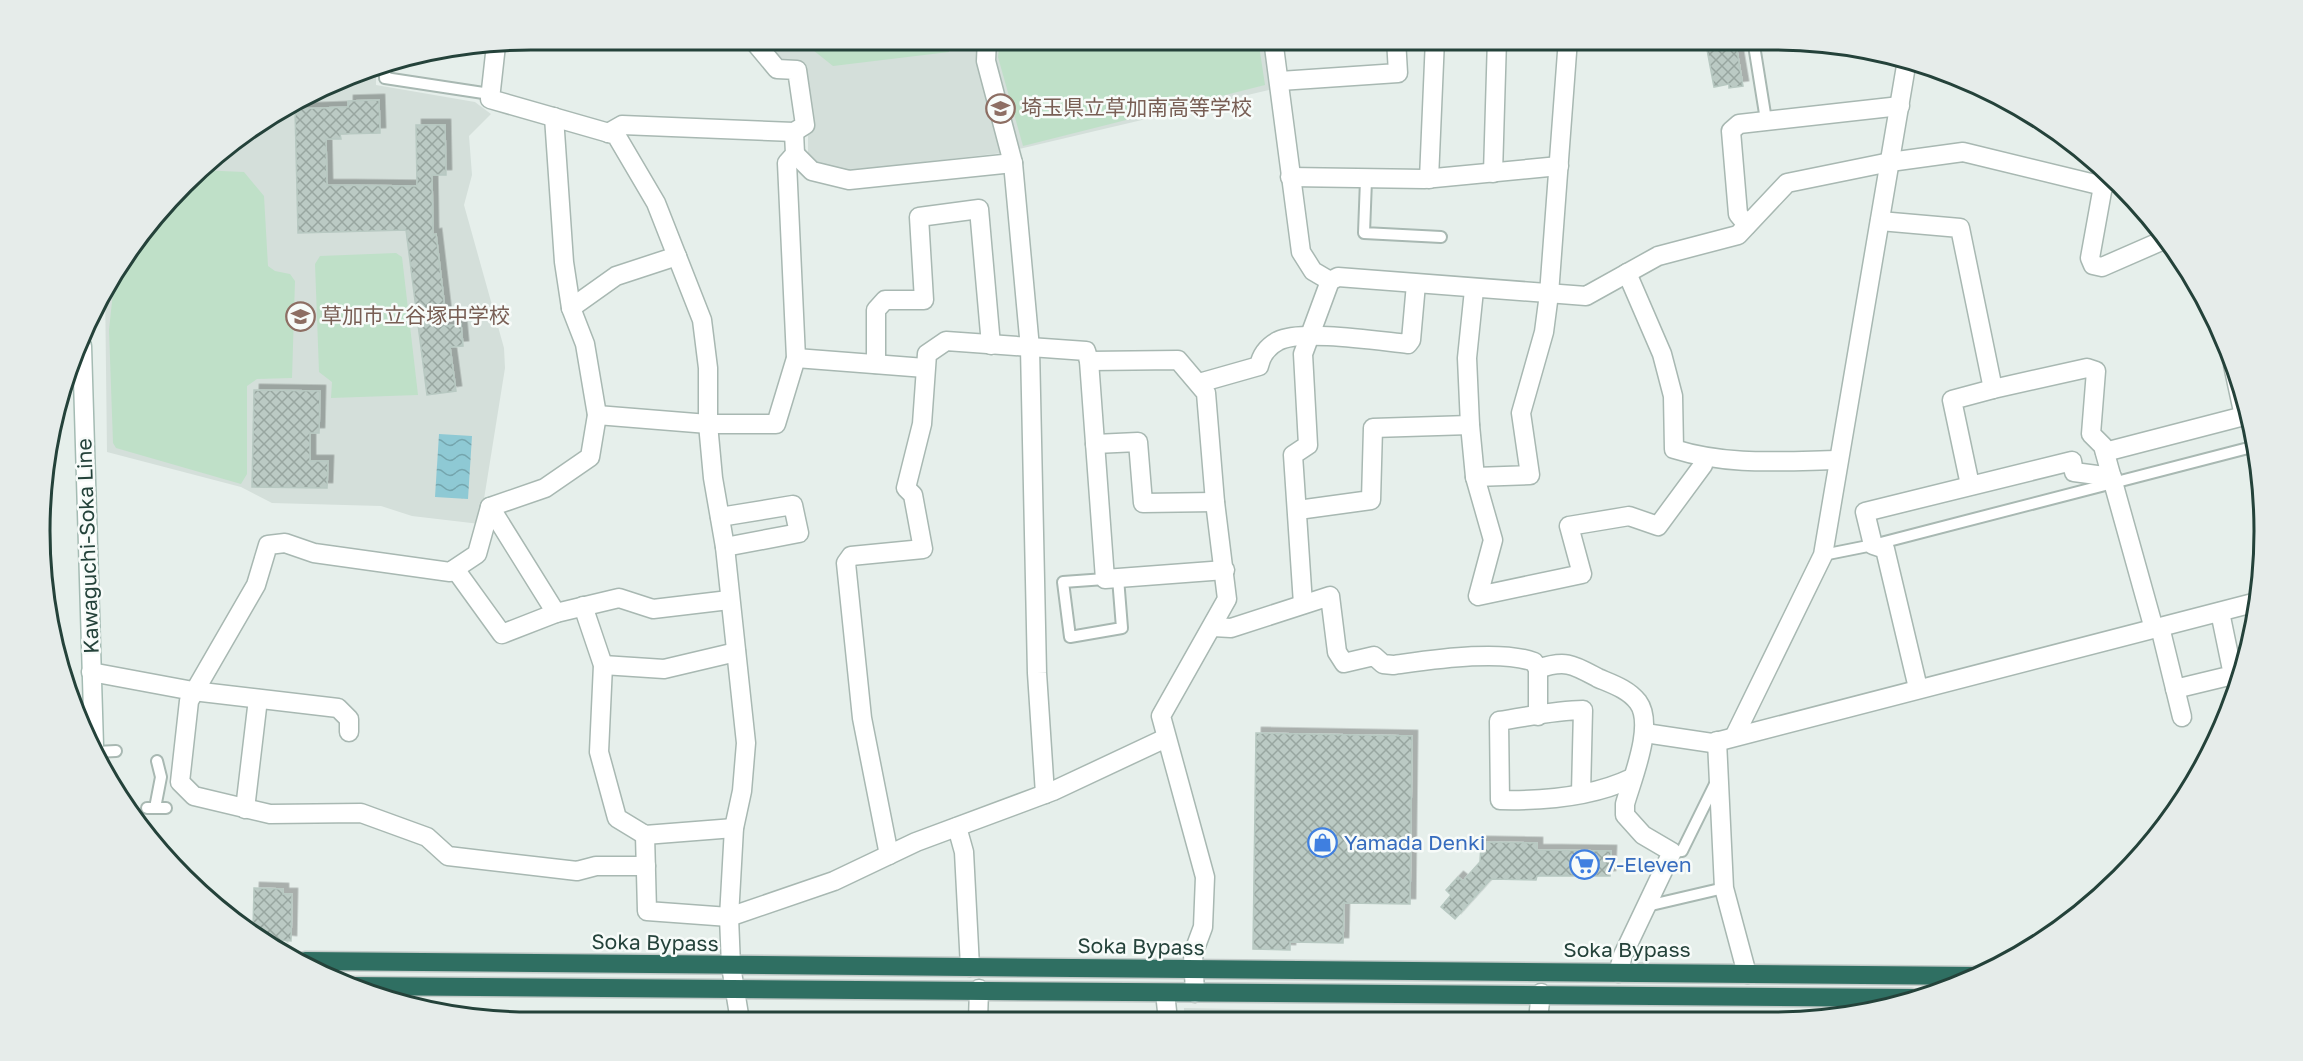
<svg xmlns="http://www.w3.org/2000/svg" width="2303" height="1061" font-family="'Golos Text','Noto Sans JP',sans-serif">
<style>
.built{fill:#d4dfda}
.garden{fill:#bfe0c8}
.water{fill:url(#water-waves)}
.building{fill:url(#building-cross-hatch);stroke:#b8c9c2;stroke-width:1.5;filter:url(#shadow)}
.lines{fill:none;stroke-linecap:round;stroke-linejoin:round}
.lane-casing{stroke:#a8b8b2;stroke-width:14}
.street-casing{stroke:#a8b8b2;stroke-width:21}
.secondary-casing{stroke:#a4bbb3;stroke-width:21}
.highway-casing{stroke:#c2cac8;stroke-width:21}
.lane{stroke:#fff;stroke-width:10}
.street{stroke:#fff;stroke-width:18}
.secondary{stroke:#fff;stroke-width:18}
.highway{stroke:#2f6f62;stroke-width:18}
.labels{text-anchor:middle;stroke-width:5;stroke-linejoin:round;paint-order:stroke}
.education-label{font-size:21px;fill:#785e54;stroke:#f7fbf9;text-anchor:start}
.street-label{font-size:21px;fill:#24423a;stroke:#f7fbf9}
.shop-label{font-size:21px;fill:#366cbe;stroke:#f7fbf9;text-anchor:start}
.rim{fill:none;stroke:#24423a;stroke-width:3}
</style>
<defs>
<pattern id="water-waves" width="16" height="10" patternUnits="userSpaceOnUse" patternTransform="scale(1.5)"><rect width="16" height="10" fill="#8ec9d4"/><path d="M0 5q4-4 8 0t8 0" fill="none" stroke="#74a5ad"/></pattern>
<pattern id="building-cross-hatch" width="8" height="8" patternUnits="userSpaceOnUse" patternTransform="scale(1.5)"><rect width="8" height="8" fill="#bbcac4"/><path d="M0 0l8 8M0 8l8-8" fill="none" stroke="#98a6a0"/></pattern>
<filter id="shadow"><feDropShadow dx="5.5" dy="-5.5" stdDeviation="0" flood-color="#0004"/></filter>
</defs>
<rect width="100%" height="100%" fill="#e6efeb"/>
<!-- built -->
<g class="built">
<polygon points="765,39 1266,39 1273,89 1002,153 847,171 821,165 808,157 808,132 813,128 802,62 783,61"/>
<polygon points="376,65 376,85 475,102 491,114 469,136 472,175 464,205 504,348 505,368 480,524 412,516 381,506 272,503 241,487 107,452 105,285 207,161 285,105"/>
<polygon points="1184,1008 1376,1012 1376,1019 1184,1020"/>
</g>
<!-- garden -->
<g class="garden">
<polygon points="803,39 949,39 949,52 833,66 803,42"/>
<polygon points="1000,39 1258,39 1265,85 1023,146 998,57"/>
<polygon points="199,170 244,172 264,196 268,266 275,271 290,274 295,281 292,378 257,379 247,386 247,474 241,484 116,448 113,443 109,330 115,273"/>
<polygon points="396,253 402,257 418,395 331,398 332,382 319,372 315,264 320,256"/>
</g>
<!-- water -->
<polygon class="water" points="439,434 472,436 468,499 435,497"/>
<!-- building -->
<g class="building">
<polygon points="1705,39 1735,39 1743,86 1729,88 1729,84 1714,87"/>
<polygon points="379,100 380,133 340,134 341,139 326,139 327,185 417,186 416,125 445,125 446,175 432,175 433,235 436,234 447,326 461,324 463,346 450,347 456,391 427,395 406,230 298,233 295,109 348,107 348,101"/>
<polygon points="254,390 320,391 319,433 310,433 310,461 328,461 327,488 252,487"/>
<polygon points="1256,733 1412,736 1410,904 1344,903 1343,943 1290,942 1290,950 1253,949"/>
<polygon points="1481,842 1537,843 1537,850 1611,851 1610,876 1537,876 1536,880 1491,879 1455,919 1441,907 1451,895 1446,890 1458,877 1463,881 1480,862"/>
<polygon points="254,888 283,889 283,894 292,894 291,941 282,940 282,947 253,929"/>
</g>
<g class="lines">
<defs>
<g id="lane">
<polyline points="1753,39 1766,120"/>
<polyline points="386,63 385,78 490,94"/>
<polyline points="1366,180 1364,233 1441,237"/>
<polyline points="1823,555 1873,545 2256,446"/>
<polyline points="1105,579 1063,582 1070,637 1122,628 1118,578"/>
<polyline points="96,752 116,751"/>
<polyline points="147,808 166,808"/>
<polyline points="155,808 161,777 157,761"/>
<polyline points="1672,852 1682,851 1716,782"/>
<polyline points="1647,906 1724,888"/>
</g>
<g id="street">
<polyline points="987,39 986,61 1013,163 1030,348 1037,673 1045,794"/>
<polyline points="1273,39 1301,252 1313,271 1330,281"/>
<polyline points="496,45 490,99 616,135 656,203 702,320 708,368 708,424 713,478 725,547 746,743 742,791 734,828 729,917 731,966 740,1021"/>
<polyline points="1280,81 1398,73 1396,39"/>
<polyline points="554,117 564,262 571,308 585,344 597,415 590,457 545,488 490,507 477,554 450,572 314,553 285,543 268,545 256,585 189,701 180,782 194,796 270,814 361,813 427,837 448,856 577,871 596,866 646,866"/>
<polyline points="608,133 622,125 794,132 805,125 797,70 777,69 752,39"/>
<polyline points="795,154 812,171 849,180 1013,163"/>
<polyline points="1493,173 1497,39"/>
<polyline points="1290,177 1424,179 1559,166"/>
<polyline points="1429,179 1435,39"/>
<polyline points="2116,179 2103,186 2090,258 2093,265 2102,267 2166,239"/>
<polyline points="1880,221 1960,228 1993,389 1952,400 1970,485"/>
<polyline points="1747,225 1738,214 1731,131 1739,124 1900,106"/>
<path d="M1627 273 1662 354 1673 396 1674 449C1728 466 1782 461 1838 460"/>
<polyline points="1474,290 1467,358 1470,425 1475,477 1493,540 1478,596 1582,574 1569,526 1629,516 1658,526 1703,465 1704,458"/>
<polyline points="571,308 616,276 677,256"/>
<polyline points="796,358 925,368"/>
<polyline points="1089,361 1178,360 1206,393 1215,502 1227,599 1161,716 1205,877 1203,927 1193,954 1195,993"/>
<polyline points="876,364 876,310 885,300 924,300 919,217 979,209 991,345"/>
<path d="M1199 383 1259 366C1261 356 1267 347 1278 341 1302 329 1378 341 1408 344L1411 340 1416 284"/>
<polyline points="1993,389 2087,368 2096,371 2091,434 2103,446 2154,629"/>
<polyline points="597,415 708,424 776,424 796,358 787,163 795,154 794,132"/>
<polyline points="1095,444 1138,442 1143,503 1215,502"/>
<polyline points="2105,452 2244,416 2233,365"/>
<polyline points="1475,477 1530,475 1521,413 1544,332 1549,294 1568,39"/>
<polyline points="490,507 556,613"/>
<polyline points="1298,510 1371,500 1373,428 1470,425"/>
<polyline points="720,517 793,505 799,533 725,547"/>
<polyline points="455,569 502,634 556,613 619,598 653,609 729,600"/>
<polyline points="1303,604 1293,455 1308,445 1303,354 1330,281 1338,277 1586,296 1658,256 1738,235 1787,183 1890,162 1963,152 2103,186"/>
<polyline points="583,606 603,665 599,752 617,818 645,835 734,828"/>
<path d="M1213 627 1231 628 1330 596 1337 652 1344 663 1374 656 1383 664 1393 665C1431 660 1500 649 1534 662L1538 669V716"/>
<polyline points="2160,627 2182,717"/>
<polyline points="603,665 664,669 736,652"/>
<path d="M1538 669C1566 659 1574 665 1598 678 1612 684 1628 689 1638 702 1655 725 1632 779 1625 804V815L1643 835 1672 852 1623 955 1618 973"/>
<polyline points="91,672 193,691 338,708 349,719 349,732"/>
<polyline points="1918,688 1885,549 1873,545 1865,512 2072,461 2074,472 2112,477"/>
<polyline points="2175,689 2233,675 2220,612"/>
<polyline points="1645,733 1712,743 2257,602"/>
<polyline points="1735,735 1823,555 1907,60"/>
<polyline points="1717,741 1724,888 1747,974"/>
<path d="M1581 793 1583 710C1555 710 1527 717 1499 721L1500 800C1543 801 1592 797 1632 778"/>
<polyline points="245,809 258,699"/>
<polyline points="957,827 964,852 970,967"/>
<polyline points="645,835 647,911 729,917 834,881 916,842 1053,791 1166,738"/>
<polyline points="889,855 862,718 846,563 851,556 923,549 913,495 906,488 922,424 927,354 946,341 1086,351 1089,361 1105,579 1225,570"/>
<polyline points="1165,993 1168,1020"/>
<polyline points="1538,1019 1541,993"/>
<polyline points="978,1021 979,989"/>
</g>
<polyline id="secondary" points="82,346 94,746"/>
<g id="highway">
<polyline points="305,961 1976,976"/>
<polyline points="348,986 1912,998"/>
</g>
</defs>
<!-- lane casing -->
<use href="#lane" class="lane-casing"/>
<!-- street casing -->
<use href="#street" class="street-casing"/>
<!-- secondary casing -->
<use href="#secondary" class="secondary-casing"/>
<!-- highway casing -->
<use href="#highway" class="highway-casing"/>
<!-- lane -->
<use href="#lane" class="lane"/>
<!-- street -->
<use href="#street" class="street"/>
<!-- secondary -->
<use href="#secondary" class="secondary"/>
<!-- highway -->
<use href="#highway" class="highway"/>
</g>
<!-- icons -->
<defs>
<symbol id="school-ring" viewBox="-11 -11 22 22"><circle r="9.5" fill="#f7fbf9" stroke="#8d6e63" stroke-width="1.5"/><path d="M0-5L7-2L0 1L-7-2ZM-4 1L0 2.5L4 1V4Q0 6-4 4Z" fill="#8d6e63"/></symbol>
<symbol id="shop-ring" viewBox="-11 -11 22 22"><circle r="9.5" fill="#f7fbf9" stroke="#3f7fe0" stroke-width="1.5"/><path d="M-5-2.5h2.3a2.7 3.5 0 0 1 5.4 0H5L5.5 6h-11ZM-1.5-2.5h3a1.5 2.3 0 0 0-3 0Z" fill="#3f7fe0"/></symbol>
<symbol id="supermarket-ring" viewBox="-11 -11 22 22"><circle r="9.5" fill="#f7fbf9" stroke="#3f7fe0" stroke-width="1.5"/><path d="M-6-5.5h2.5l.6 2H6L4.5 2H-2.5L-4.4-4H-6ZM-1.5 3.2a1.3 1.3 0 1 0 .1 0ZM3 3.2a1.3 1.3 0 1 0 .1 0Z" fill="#3f7fe0"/></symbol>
</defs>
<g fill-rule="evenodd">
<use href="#school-ring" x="984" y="92" width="33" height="33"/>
<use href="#school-ring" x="284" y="300" width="33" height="33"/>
<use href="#shop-ring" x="1306" y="826" width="33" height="33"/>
<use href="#supermarket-ring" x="1568" y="848" width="33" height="33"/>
</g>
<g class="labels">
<!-- education labels -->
<g class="education-label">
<text x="1021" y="115">埼玉県立草加南高等学校</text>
<text x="321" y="323">草加市立谷塚中学校</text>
</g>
<!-- street labels -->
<g class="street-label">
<text transform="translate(88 546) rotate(-92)" y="7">Kawaguchi-Soka Line</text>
<text transform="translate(655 943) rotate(1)" y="7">Soka Bypass</text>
<text transform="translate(1141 947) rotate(1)" y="7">Soka Bypass</text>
<text x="1627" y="957">Soka Bypass</text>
</g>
<!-- shop labels -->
<g class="shop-label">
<text x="1344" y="850">Yamada Denki</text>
<text x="1605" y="872">7-Eleven</text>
</g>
</g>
<!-- crop -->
<path d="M0 0H2303V1061H0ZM531 50H1773A481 481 0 0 1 2254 531V531A481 481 0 0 1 1773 1012H531A481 481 0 0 1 50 531V531A481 481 0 0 1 531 50Z" fill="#e6ecea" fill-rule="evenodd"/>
<path class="rim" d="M531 50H1773A481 481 0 0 1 2254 531V531A481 481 0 0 1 1773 1012H531A481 481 0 0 1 50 531V531A481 481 0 0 1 531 50Z"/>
</svg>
